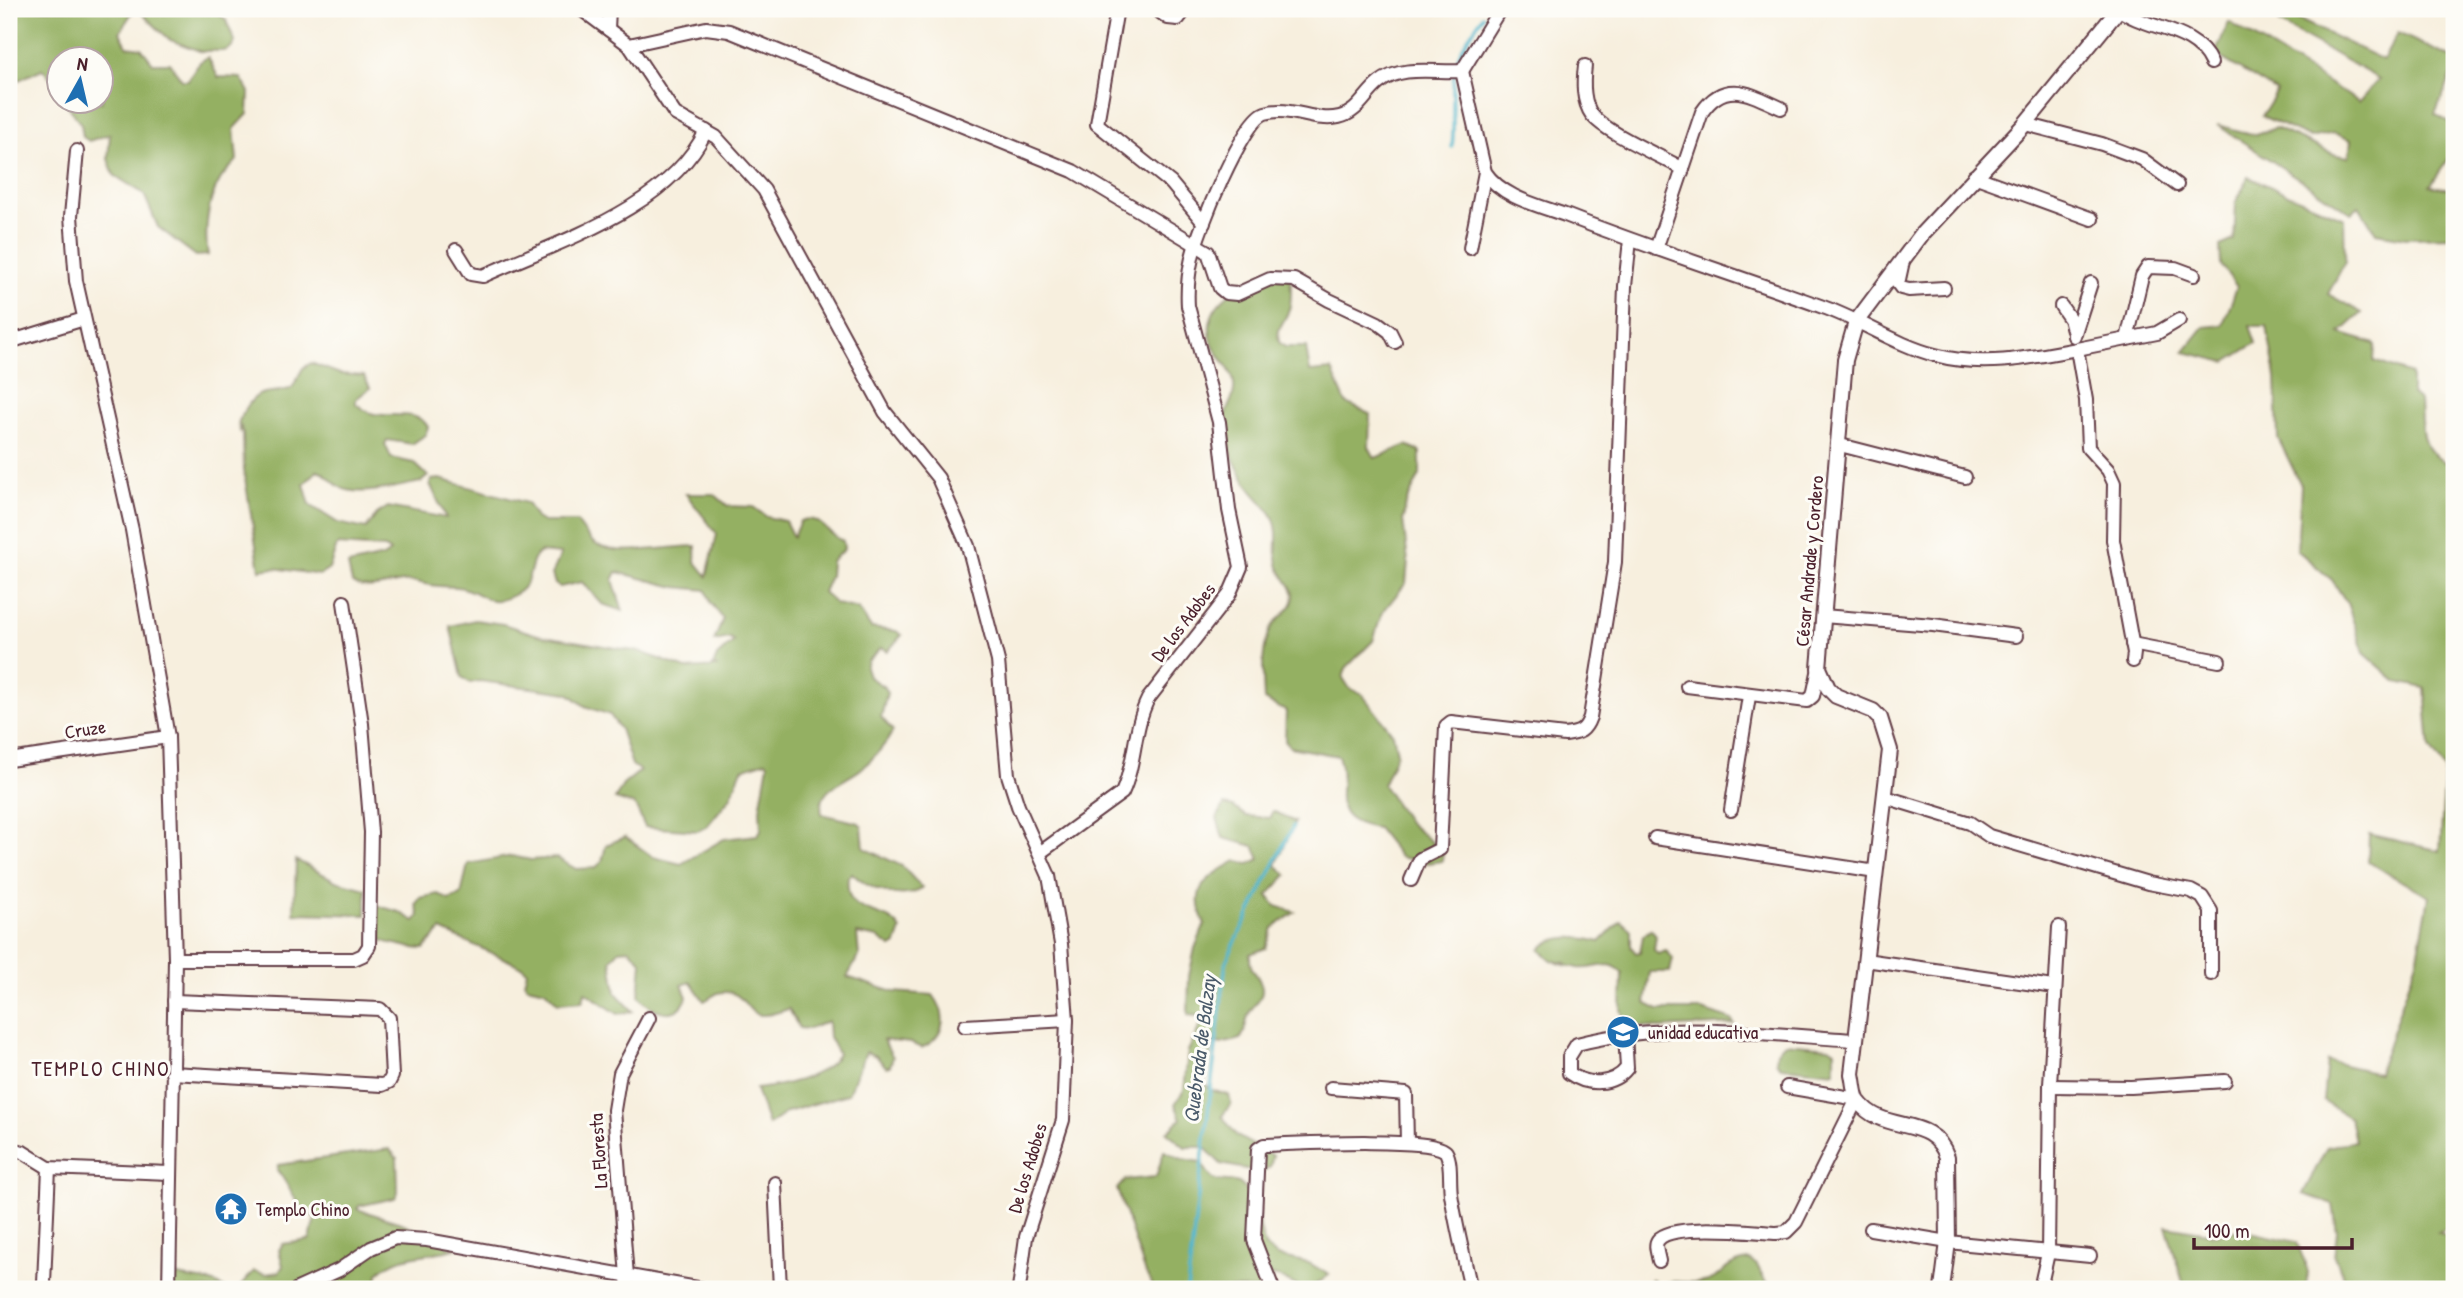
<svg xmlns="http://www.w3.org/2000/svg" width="2463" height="1298" font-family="'Patrick Hand',sans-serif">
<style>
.forest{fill:#94b062;stroke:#6f6846;stroke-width:2}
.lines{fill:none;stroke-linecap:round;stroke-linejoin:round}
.stream{stroke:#4bb3c9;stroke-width:3.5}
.minor-casing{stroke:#643e46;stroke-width:16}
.tertiary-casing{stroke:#643e46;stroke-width:18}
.minor{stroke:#fff;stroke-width:12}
.tertiary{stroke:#fff;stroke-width:14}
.labels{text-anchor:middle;stroke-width:6;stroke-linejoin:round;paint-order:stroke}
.street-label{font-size:19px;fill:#4a1f2b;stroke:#fdfcf7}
.poi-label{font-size:19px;fill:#4a1f2b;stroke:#fdfcf7;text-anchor:start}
.water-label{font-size:21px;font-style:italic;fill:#4a5a6a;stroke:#fdfcf7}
.neighbourhood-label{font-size:21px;letter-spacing:2px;fill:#4a1f2b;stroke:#fdfcf7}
</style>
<rect width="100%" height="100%" fill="#fdfcf7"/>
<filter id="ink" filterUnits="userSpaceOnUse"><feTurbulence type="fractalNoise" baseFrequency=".0143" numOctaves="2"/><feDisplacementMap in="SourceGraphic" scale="14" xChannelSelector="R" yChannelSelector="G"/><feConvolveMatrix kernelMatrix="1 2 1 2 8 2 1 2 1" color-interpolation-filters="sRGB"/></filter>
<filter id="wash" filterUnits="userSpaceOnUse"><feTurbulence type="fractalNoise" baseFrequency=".00686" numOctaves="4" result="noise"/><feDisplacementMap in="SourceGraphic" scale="28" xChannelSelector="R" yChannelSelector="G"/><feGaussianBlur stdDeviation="1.57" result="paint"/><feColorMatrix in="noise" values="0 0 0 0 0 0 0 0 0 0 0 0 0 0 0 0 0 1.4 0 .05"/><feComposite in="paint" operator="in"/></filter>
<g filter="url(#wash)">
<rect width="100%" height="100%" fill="#f7efde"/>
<!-- forest -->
<g class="forest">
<path d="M9 9H213L226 20 235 42C226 58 215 47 202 52L170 40 137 9 133 11 120 32 127 46 141 48 153 63H170L182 80H188L200 62 208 57 218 77 241 78 249 92 248 114 234 129 237 160C231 168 223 173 219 182 207 202 204 233 208 255L196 256 158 227 144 194 114 175 108 159 110 134 89 141 83 137 81 124 65 102H102V60H60L59 79 50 77 42 69 17 81 10 79Z"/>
<polygon points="2285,13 2383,60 2398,33 2454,59 2454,70 2435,114 2454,125 2454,151 2430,186 2453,189 2454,186 2454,237 2406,238 2376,233 2359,206 2351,213 2217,125 2255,135 2275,128 2336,155 2349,157 2351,140 2334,133 2310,138 2262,116 2277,92 2215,54 2229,22 2359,102 2379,79 2279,23"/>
<path d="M2248 177 2344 218 2345 262 2328 294 2362 313 2340 333 2375 344 2374 361 2411 374V394L2420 401C2422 432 2418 455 2454 465V1226L2438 1232 2454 1239V1289H2342L2348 1284 2334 1256 2337 1232 2333 1204 2303 1194 2327 1147 2355 1141 2350 1118 2323 1101 2327 1061 2378 1073 2418 957 2429 897 2368 862 2369 834 2440 851 2445 770 2430 748 2425 688 2397 682 2364 653 2347 603 2332 580 2297 550 2301 485 2278 438 2276 378 2267 326H2250L2256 343 2226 362 2184 352 2204 327 2223 325 2237 287 2221 265 2220 246 2234 240 2236 203Z"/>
<path d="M1274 271H1284L1290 276C1291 285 1292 295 1290 305 1288 320 1275 326 1279 342L1285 347H1306L1310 372 1332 370 1346 403 1370 414 1369 447 1375 458 1407 445 1420 451V475L1406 503 1403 520 1408 561 1406 583 1382 613 1373 641 1346 668 1343 678 1350 689 1361 693 1393 734 1397 753 1383 785 1408 822 1443 852 1442 861 1428 863 1400 857 1377 828C1320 820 1351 787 1338 756L1290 747 1285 741 1286 711 1264 700C1263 676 1260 649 1272 627 1278 616 1298 607 1293 592 1290 582 1280 575 1278 564 1274 548 1281 533 1273 517 1269 508 1259 500 1253 492 1240 476 1228 450 1224 430 1221 411 1236 401 1234 384 1233 369 1217 357 1212 342 1199 302 1244 283 1274 271Z"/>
<path d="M311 363 340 374 364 376 370 388 356 399V404C361 407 365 411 371 413 387 419 418 408 428 427L425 435 412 444 387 440 385 444 391 458 414 463 428 476 421 482C401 486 362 496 344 489 333 485 328 474 318 470L304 484 310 505 338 523 366 529 377 514 388 507 446 518 430 484 431 480 440 479 527 503 536 518 543 522H577C583 530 587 537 594 543 613 558 673 546 696 546L695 561 707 576 717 534 686 494H714L728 506 753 507 767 517 785 521 793 537 800 521C820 513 827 535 843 541L844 549 831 561 830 576 823 592 836 604 858 609 871 628 896 631 902 635 888 651 881 648 868 661 866 667 869 677 884 687 887 693 881 717 893 731C885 746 874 758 861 769 845 782 816 788 822 814L859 823 862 827 864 848 902 866 922 888C904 903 867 889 852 873L848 877C843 921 885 904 901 930L896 944 891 947 878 938 857 934 859 956 847 977 894 992 933 995C949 1016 945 1038 921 1048L911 1043 883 1040 893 1057 890 1066 886 1067 876 1056 866 1052 848 1094 787 1112 768 1125 756 1089C781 1086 825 1078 838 1054L829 1037 828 1021 809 1029 799 1028 789 1009C780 1011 771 1016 761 1015 744 1013 745 987 718 993 713 995 709 999 704 1001L691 982 682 985 687 997C678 1022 651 1012 639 996L642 962 630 949 619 950 611 960 616 993 633 1011 618 1014 585 992 583 1001 558 1003 545 990 527 986 524 982 527 971 523 967 441 930 424 949C414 949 405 946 395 944 368 940 377 927 376 905L399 912 415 921 419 916 416 904 420 898 438 894 449 900 461 895 468 864 512 856 531 860 557 858 576 869 595 868 602 862 606 845 625 837 653 857 681 864 724 839 757 835 761 830 760 809 768 764 766 761 742 769 730 798 707 826 698 831 645 827 635 805 615 799 623 785 640 771 632 765 620 729 610 715 585 706 568 693 480 681 470 683 462 677 450 626 475 620 503 624 538 635 641 652 686 669 718 667 713 666 717 656 734 641 730 638 714 641 723 619 711 603 706 590 675 587 617 572 613 580 623 611 602 604 582 582 560 587 555 584 552 574 561 554 540 552C527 562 534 583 517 593 486 611 483 590 457 587 444 586 434 587 421 583 399 576 372 596 352 583L348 565 383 557 390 552 385 548 337 545 329 569 320 575 274 568 260 570 244 472 243 433 241 427 240 431C236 421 240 420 244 412 259 384 269 397 292 388L303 368Z"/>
<path d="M1224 805 1233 807 1246 816 1269 818 1273 811 1295 822 1276 865 1287 875 1268 895 1276 906 1295 912 1273 928 1266 948 1250 954C1249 972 1256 970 1261 984 1266 998 1253 1003 1249 1014 1244 1023 1248 1030 1240 1039L1221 1044 1213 1041 1204 1083 1211 1090 1229 1095 1231 1104 1222 1116 1237 1136 1273 1156 1270 1167 1261 1172 1221 1164 1204 1147H1185L1167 1132 1181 1119 1175 1104 1184 1090 1188 1051 1202 1022 1199 1016 1188 1015 1189 976 1195 948 1205 924C1188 889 1206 878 1236 861L1249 864 1260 859 1254 846 1223 838 1217 818Z"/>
<polygon points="296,860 336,881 366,889 366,915 294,913"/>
<path d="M1621 921 1631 930V947L1636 953 1640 952 1643 936 1651 929 1656 935 1654 950 1658 954 1666 951 1673 958 1670 972H1650L1645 1003 1659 1010H1702L1732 1020 1734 1024 1658 1028 1627 1025 1621 1010 1622 973C1609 957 1595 971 1578 968 1571 966 1562 965 1556 962L1568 963 1553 961 1540 950C1553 933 1583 937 1600 942Z"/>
<polygon points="1785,1043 1829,1047 1835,1051 1835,1072 1781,1067 1776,1062 1777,1051"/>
<path d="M389 1149 397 1158 398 1192 395 1198 359 1206 357 1209 404 1224 455 1249C429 1256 399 1253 378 1273L377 1289H238L254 1271 266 1274 279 1272 283 1266 279 1250 283 1244 310 1240 315 1217C295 1208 291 1186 277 1170L278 1165Z"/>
<path d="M1164 1151 1182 1159 1201 1162C1218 1191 1215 1176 1239 1183L1250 1193 1265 1246 1277 1256 1309 1263 1329 1275C1301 1298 1300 1284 1273 1275L1261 1289H1155L1146 1274 1117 1189 1125 1180 1156 1177Z"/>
<polygon points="2166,1226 2214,1234 2241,1230 2297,1242 2308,1272 2306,1289 2185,1289"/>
<path d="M1749 1260 1757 1265 1766 1283 1782 1289H1651L1649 1286 1652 1279 1661 1285C1676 1278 1688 1285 1704 1282 1722 1279 1723 1263 1749 1260Z"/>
<path d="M164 1271C184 1282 208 1276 226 1289H162Z"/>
</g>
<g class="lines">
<!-- stream -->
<g class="stream">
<path d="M1452 147C1455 123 1451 99 1454 75 1456 52 1471 34 1483 16"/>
<polyline points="1187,1289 1226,961 1293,826"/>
</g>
</g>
</g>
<g filter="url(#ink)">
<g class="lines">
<defs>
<g id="minor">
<polyline points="581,9 629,45 675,114 716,137 764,190 885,412 938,478 968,546 998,661 1008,775 1018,806 1049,876 1061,944 1067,1020 1063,1120 1026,1237 1019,1289"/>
<polyline points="1117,9 1097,124 1171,183 1204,223"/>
<polyline points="1156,9 1168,18 1178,19 1186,9"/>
<path d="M2118 9C2147 30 2196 28 2211 63"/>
<polyline points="608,29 609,9"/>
<polyline points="629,45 706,28 729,31 1073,171 1208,252 1220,288 1226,293 1237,294 1270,279 1294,280 1329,300 1378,323 1390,332 1395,342"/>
<path d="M1585 66C1583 82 1582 101 1592 115 1606 133 1661 156 1683 169"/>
<path d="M1462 71 1485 172C1502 198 1541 206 1568 216 1652 249 1738 276 1823 307 1861 320 1896 345 1935 355 1982 368 2030 358 2077 349L2086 400 2088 448 2108 470 2114 483 2113 540 2134 653 2133 661"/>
<polyline points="1462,71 1500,9"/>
<polyline points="2025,124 2102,144 2142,159 2177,185"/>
<polyline points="77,151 71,216 76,281 132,530 168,737 175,959 169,1289"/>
<polyline points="1974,176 2092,219"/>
<polyline points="1470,248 1485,172"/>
<path d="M1656 249 1702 112C1725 78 1750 94 1781 108"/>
<path d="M456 250 471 274 483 276C557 242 668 209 706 131"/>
<polyline points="1903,261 1898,284 1901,288 1909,290 1944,288"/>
<polyline points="2061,306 2070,319 2074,334"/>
<polyline points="2074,336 2091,283"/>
<polyline points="2127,339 2142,276 2148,267 2175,268 2194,275"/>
<polyline points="9,342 84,319"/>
<polyline points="2077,349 2157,333 2179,320"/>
<polyline points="1840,445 1965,477"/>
<polyline points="1823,616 1933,625 2016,636"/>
<polyline points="2132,644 2219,661"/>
<polyline points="1687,686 1807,701 1813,696 1819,668"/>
<polyline points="9,760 168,737"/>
<polyline points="1885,797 1970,823 1989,836 2148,883 2191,891 2202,897 2211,911 2211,974"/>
<polyline points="1731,810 1749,696"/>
<polyline points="1655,838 1876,872"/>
<path d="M1041 852 1122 793C1136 763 1133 729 1148 699L1229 595 1241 567 1229 510 1219 422 1188 306C1187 290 1188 275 1192 258 1197 233 1243 120 1265 113 1290 105 1315 123 1339 117 1358 113 1365 94 1379 83 1402 64 1435 73 1462 71"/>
<path d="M1411 880 1420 859 1440 849 1446 726 1451 722 1565 735C1580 733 1585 731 1590 717L1615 562 1625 286 1630 240"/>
<polyline points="175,959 354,959 363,955 369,946 371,832 362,724 344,602"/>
<polyline points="1865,960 2054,987"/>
<polyline points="965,1026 1067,1020"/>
<path d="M1625 1034 1627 1068C1613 1086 1587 1086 1569 1073V1057L1577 1044C1668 1020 1762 1034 1855 1040"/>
<polyline points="172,1073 382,1085 389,1082 392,1076 389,1018 380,1009 174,1001"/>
<polyline points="2050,1086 2131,1087 2225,1081"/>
<polyline points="1331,1088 1406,1094 1407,1143"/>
<polyline points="9,1148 23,1152 49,1168 169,1173"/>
<polyline points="775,1183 780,1289"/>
<polyline points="1871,1229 1948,1242 2090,1256"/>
<path d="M1659 1261C1658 1255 1654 1245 1658 1240 1672 1222 1755 1232 1777 1233L1786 1232 1796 1222 1857 1099 1787 1087"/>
<polyline points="40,1289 44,1283 49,1168"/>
<polyline points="297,1289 339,1270 371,1248 395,1238 427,1240 703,1289"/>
<polyline points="628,1289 614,1110 620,1073 649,1018"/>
<path d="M1273 1289 1254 1240 1258 1149 1264 1145C1289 1144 1436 1136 1446 1152 1452 1162 1449 1182 1451 1194 1456 1226 1464 1258 1471 1289"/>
<polyline points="2040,1289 2048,1253 2050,1085 2059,927"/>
</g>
<path id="tertiary" d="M1942 1289 1948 1242 1947 1157C1932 1113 1884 1136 1858 1101 1854 1095 1854 1082 1852 1074L1890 750 1880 718 1873 711 1836 696 1828 688 1819 668 1845 360 1856 322 1922 234 2025 124 2119 9"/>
</defs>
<!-- minor casing -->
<use href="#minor" class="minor-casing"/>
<!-- tertiary casing -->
<use href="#tertiary" class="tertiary-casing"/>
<!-- minor -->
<use href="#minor" class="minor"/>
<!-- tertiary -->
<use href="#tertiary" class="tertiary"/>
</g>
</g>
<!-- icons -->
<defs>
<symbol id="school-disc" viewBox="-11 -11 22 22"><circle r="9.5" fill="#1f6fb2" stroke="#fdfcf7"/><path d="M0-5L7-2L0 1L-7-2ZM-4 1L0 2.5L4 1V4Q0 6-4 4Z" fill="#fff"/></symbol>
<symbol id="temple-disc" viewBox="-11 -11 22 22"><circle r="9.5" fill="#1f6fb2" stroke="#fdfcf7"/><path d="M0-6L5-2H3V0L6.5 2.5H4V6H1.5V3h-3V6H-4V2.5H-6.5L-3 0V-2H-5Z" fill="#fff"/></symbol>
</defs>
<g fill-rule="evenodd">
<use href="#school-disc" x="1604" y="1013" width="38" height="38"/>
<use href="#temple-disc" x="212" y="1190" width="38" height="38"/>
</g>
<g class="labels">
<!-- street labels -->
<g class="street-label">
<text transform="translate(1809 561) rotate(-85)" y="7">César Andrade y Cordero</text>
<text transform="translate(1183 622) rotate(-53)" y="7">De los Adobes</text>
<text transform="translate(85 729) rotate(-9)" y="7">Cruze</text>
<text transform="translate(598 1151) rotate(-94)" y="7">La Floresta</text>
<text transform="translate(1027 1168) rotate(-73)" y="7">De los Adobes</text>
</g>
<!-- poi labels -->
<g class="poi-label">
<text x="1648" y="1039">unidad educativa</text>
<text x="256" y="1216">Templo Chino</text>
</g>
<!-- water labels -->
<g class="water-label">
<text transform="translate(1200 1049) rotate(-83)" y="7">Quebrada de Balzay</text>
</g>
<!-- neighbourhood labels -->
<g class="neighbourhood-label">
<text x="101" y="1076">TEMPLO CHINO</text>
</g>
</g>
<!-- margin -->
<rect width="2463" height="1298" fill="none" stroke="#fdfcf7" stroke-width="35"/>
<!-- north arrow -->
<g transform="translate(80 80) rotate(8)"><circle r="33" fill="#fdfcf7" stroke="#b5a4a5" stroke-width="2"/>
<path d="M0-5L12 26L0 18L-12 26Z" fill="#1f6fb2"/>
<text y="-10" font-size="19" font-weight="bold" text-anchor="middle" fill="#4a1f2b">N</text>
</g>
<!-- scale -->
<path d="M2194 1238v10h158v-10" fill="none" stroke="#4a1f2b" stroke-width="3.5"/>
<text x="2204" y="1238" font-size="21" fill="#4a1f2b" stroke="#fdfcf7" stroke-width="5" paint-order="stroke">100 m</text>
</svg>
